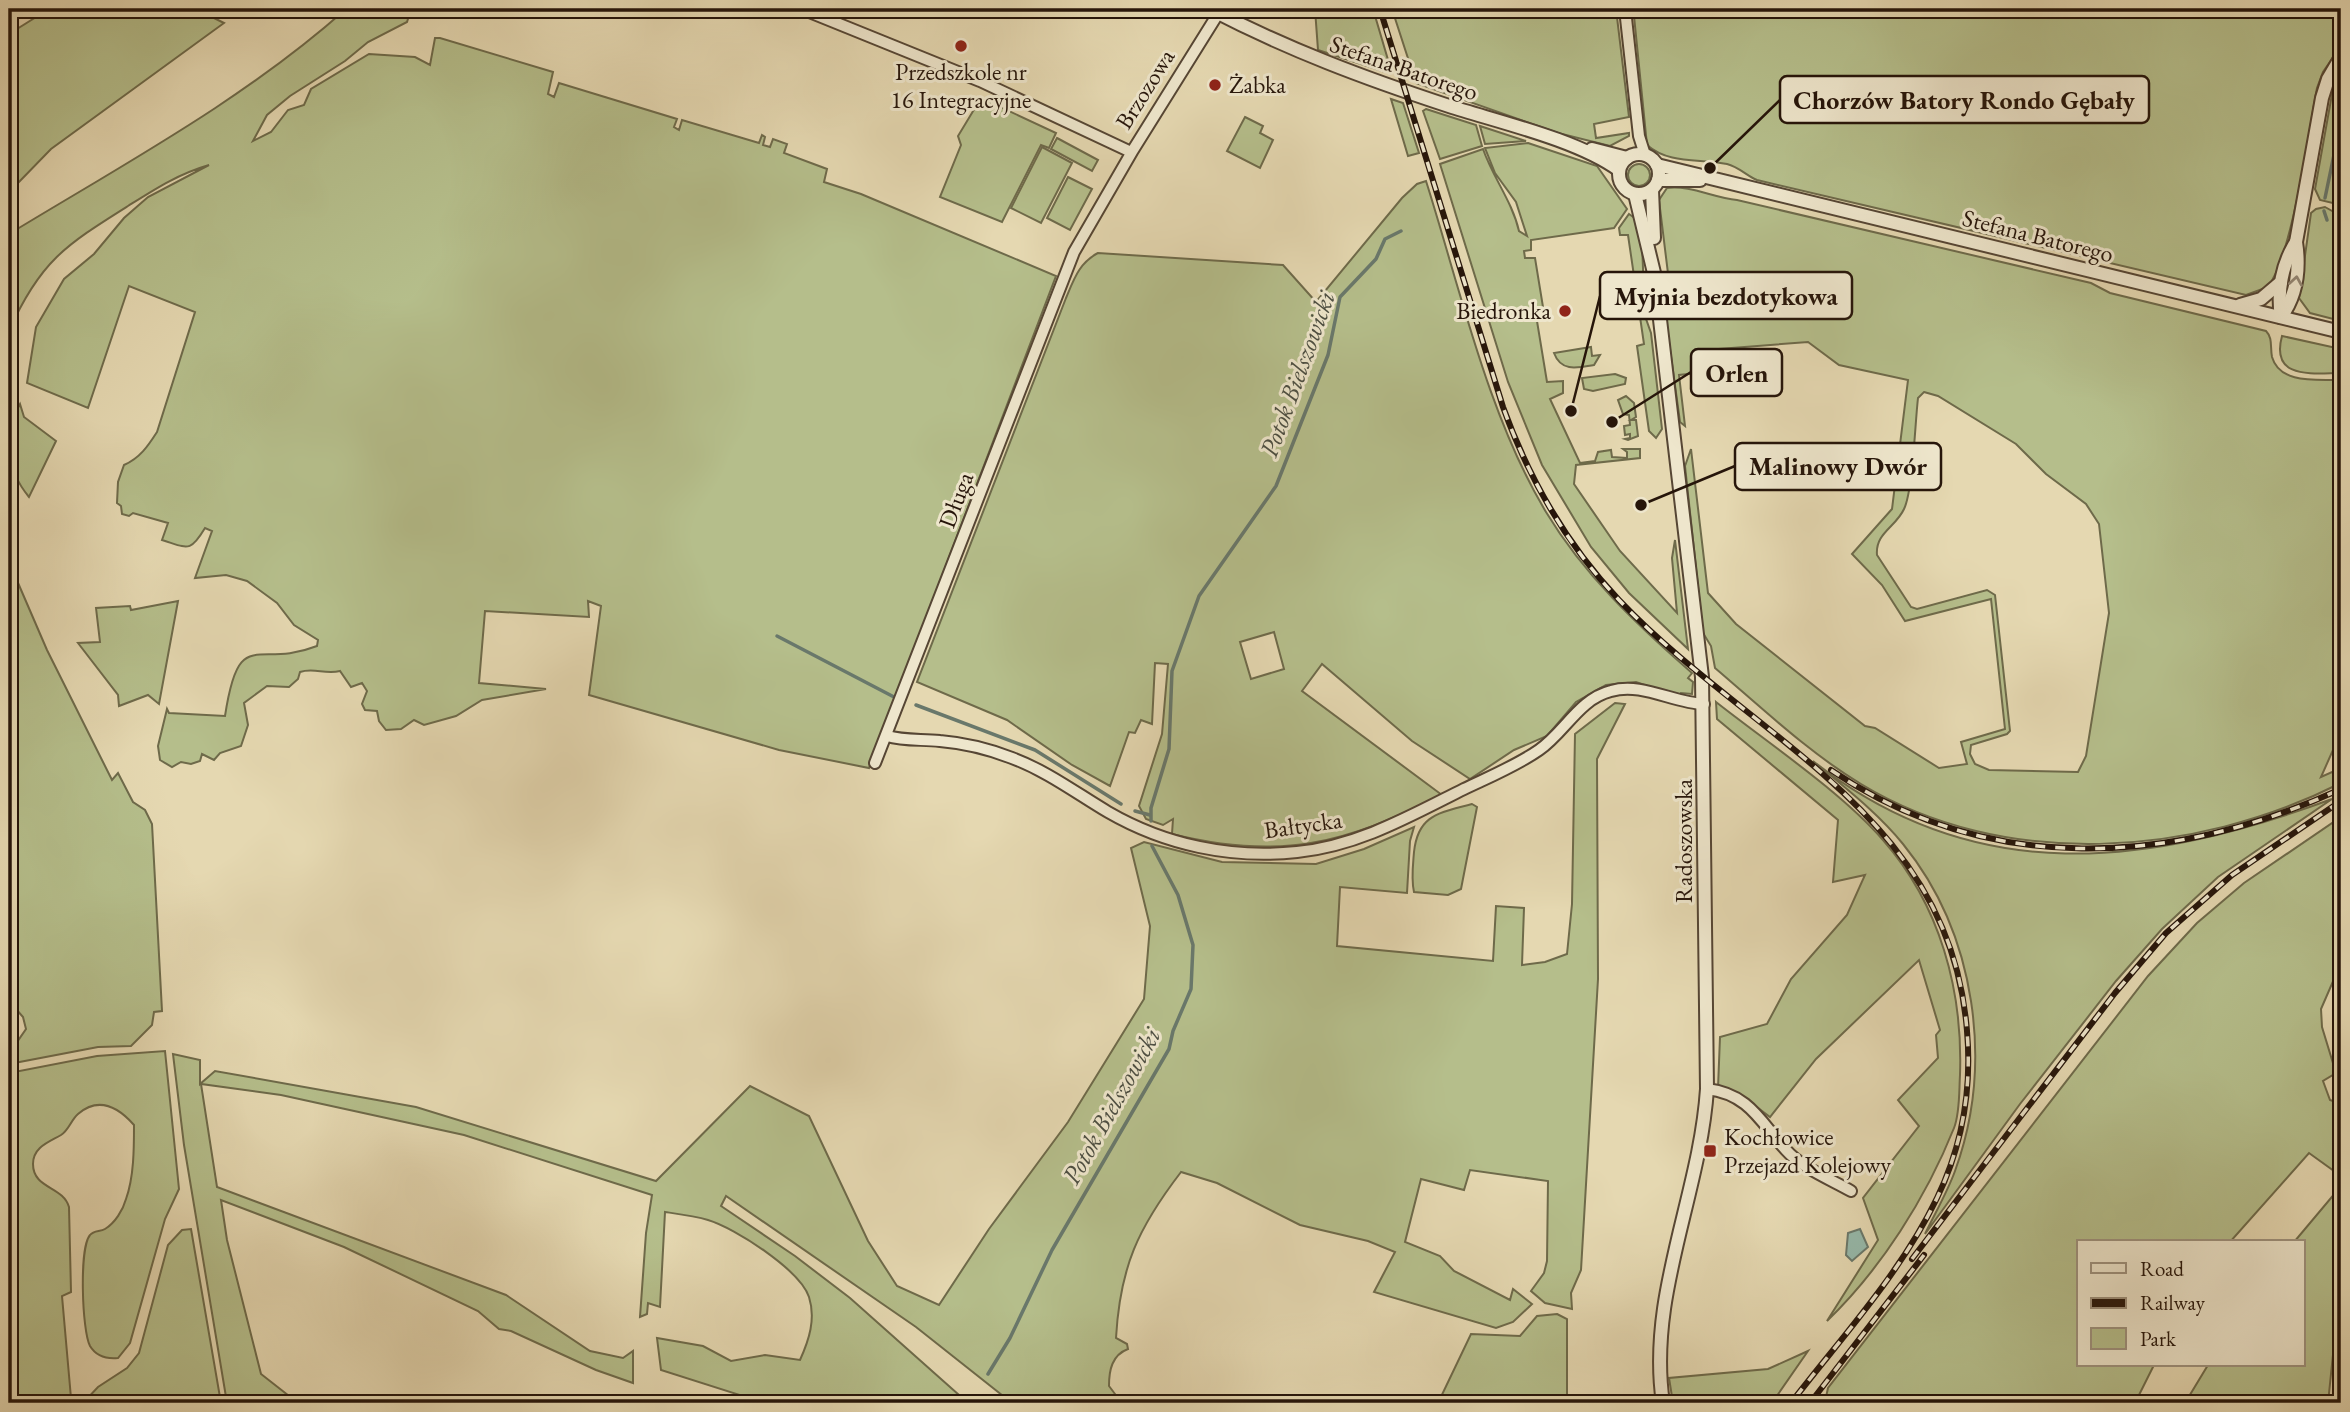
<svg xmlns="http://www.w3.org/2000/svg" width="2350" height="1412" font-family="'EB Garamond',serif">
<style>
.green{fill:#b5be8b;stroke:#6e6a4a;stroke-width:2;fill-rule:evenodd}
.water{fill:#96baac;stroke:#69786b;stroke-width:2}
.lines{fill:none;stroke-linecap:round;stroke-linejoin:round}
.stream{stroke:#69786b;stroke-width:3.5}
.minor-casing{stroke:#564634;stroke-width:14}
.tertiary-casing{stroke:#564634;stroke-width:16}
.minor{stroke:#eee6cc;stroke-width:10}
.tertiary{stroke:#eee6cc;stroke-width:12}
.rail-casing{stroke:#26150a;stroke-width:6}
.rail{stroke:#eee6cc;stroke-width:3.5;stroke-dasharray:10;stroke-linecap:butt}
.oneway{stroke:#948875}
.poi-dot{fill:#8f2418;stroke:#eee6cc;stroke-width:2.5}
.labels{text-anchor:middle;stroke-width:6;stroke-linejoin:round;paint-order:stroke}
.street-label{font-size:24px;fill:#26150a;stroke:#eee6cc}
.poi-label{font-size:24px;fill:#26150a;stroke:#eee6cc;text-anchor:start}
.water-label{font-size:26px;font-style:italic;fill:#4d4f43;stroke:#eee6cc}
.leader{fill:none;stroke:#26150a;stroke-width:2.5}
.callout-dot{fill:#26150a;stroke:#eee6cc;stroke-width:2.5}
.callout{fill:#eee6cc;stroke:#26150a;stroke-width:2.5}
.callout-label{font-size:26px;text-anchor:middle;font-weight:bold;fill:#26150a}
</style>
<rect width="100%" height="100%" fill="#e5d8b1"/>
<filter id="stains"><feTurbulence type="fractalNoise" baseFrequency=".00286" numOctaves="4"/><feColorMatrix values="0 0 0 0 .2 0 0 0 0 .09 0 0 0 0 .02 0 0 0 .5 -.17"/></filter>
<radialGradient id="worn" r=".72"><stop offset=".6" stop-color="#630" stop-opacity="0"/><stop offset="1" stop-color="#630" stop-opacity=".3"/></radialGradient>
<!-- green -->
<g class="green">
<polygon points="49,9 196,9 224,23 51,149 17,184 9,180 9,34"/>
<path d="M346 9H411L407 22 368 42 345 61 290 96 267 115 253 141 271 132 288 110 304 105 311 89 369 54 415 57 430 65 435 38H440L553 72 548 94 554 97 559 83 677 119 674 127 679 130 682 120 759 143 762 135 765 137 763 145 770 147 773 139 787 144 784 153 827 169 824 182 861 194 1056 276 869 768 779 750 589 695 601 606 588 601 589 617 485 611 479 683 546 689 482 700 456 716 424 725 414 720 401 729 386 730 379 721 377 711 365 710 362 704 367 691 362 683 351 687 340 671C325 675 314 667 300 672L298 679 289 687 267 686 244 703 248 725 241 746 220 753 214 760 202 754 200 761 191 764 181 762 172 767 160 760 158 746 167 709 169 713 225 716C239 624 256 670 317 646L318 640 294 625 277 603 247 581 226 575 195 578 212 531 205 528C190 553 188 548 162 540L168 523 133 513 129 516 122 514 121 506 117 503 118 482 124 465C140 458 148 446 157 432L195 312 129 286 88 408 27 383 36 327 64 279 94 254 124 218 148 197 209 165C178 174 155 189 128 206 66 245 40 261 9 331V234C124 164 245 99 346 9Z"/>
<polygon points="1315,9 1373,9 1391,70 1381,68 1382,71 1318,50"/>
<polygon points="1392,9 1616,9 1629,117 1594,124 1596,138 1629,133 1629,136 1610,146 1558,133 1416,83"/>
<path d="M1640 9H2341V46L2323 72 2317 88C2308 134 2293 253 2268 287L2246 295 1757 180C1747 176 1739 167 1727 164 1700 158 1670 165 1647 145L1634 16 1640 13Z"/>
<polygon points="2341,72 2341,205 2320,200 2315,189 2332,94"/>
<polygon points="981,98 1056,133 1049,148 1041,145 1002,222 940,197 961,145 958,136"/>
<polygon points="1391,99 1403,103 1419,153 1408,156"/>
<polygon points="1426,109 1476,125 1482,146 1440,159 1423,111"/>
<polygon points="1245,117 1263,126 1260,133 1273,140 1260,168 1227,151"/>
<polygon points="1480,126 1526,141 1485,144"/>
<polygon points="1057,138 1098,160 1092,171 1051,149"/>
<path d="M1528 143 1597 166 1627 209 1614 228 1531 240V250L1524 251 1525 258H1535L1543 307 1535 309 1547 382 1563 381V393L1550 399 1580 463 1595 461 1598 452 1611 450 1612 457 1627 458V452L1623 449H1640V458L1576 465 1574 484 1620 551 1677 613 1672 558 1675 540 1688 649 1629 593 1591 547 1542 465 1508 382 1440 164 1483 149C1493 178 1512 201 1519 231L1527 236 1516 202 1495 173 1485 148Z"/>
<polygon points="1042,147 1072,163 1041,223 1011,208"/>
<circle cx="1639" cy="175" r="11"/>
<polygon points="1068,177 1092,189 1070,230 1047,218"/>
<path d="M1426 181C1460 288 1488 416 1546 512 1584 575 1637 625 1692 673L1688 678 1693 682 1692 694 1681 693 1680 697 1636 682 1606 685 1576 702 1547 736 1514 750 1470 779 1412 741 1322 664 1302 691 1442 795C1344 844 1280 861 1172 834L1173 819 1163 825 1146 819 1139 806 1162 734 1168 664 1155 663 1152 724 1141 720 1135 733 1129 732 1110 786 1072 765 1007 720 917 682 1066 298C1074 279 1079 263 1098 253L1283 265 1316 302 1402 198 1417 184ZM1274 632 1284 669 1251 679 1240 642Z"/>
<path d="M1667 188C1691 185 1713 198 1737 200L2091 283 2110 293 2266 331C2273 338 2270 347 2272 357 2280 385 2319 379 2341 380V732L2321 777 2341 768V783C2194 857 2005 871 1861 784 1808 752 1762 708 1715 668L1711 646 1703 633 1685 466 1691 449 1708 593 1736 624 1865 726 1875 728 1939 768 1967 764 1961 742 2005 729 1991 599 1905 621 1882 585 1852 554 1892 509 1908 380 1839 365 1808 342 1719 349 1698 373 1679 375 1685 426 1680 422 1666 320 1671 298 1659 200ZM1924 392 1938 396 2016 444 2046 474 2086 504 2099 524 2109 613 2086 756 2078 772 1989 770 1975 764 1970 754 1971 745 2007 734 2010 731 1995 595 1987 590 1917 609 1911 607 1877 555C1875 533 1896 527 1904 509 1913 490 1915 423 1918 398Z"/>
<polygon points="2325,207 2341,216 2335,217 2334,220 2340,222 2341,218 2341,321 2310,313 2299,298 2311,213 2316,209"/>
<polygon points="1629,214 1636,219 1642,244 1645,316 1651,333 1662,429 1656,438 1649,431 1637,346 1644,344 1628,235 1620,235 1619,228"/>
<path d="M2282 336 2341 349V373C2313 373 2270 380 2282 336Z"/>
<path d="M1591 347 1592 356 1600 355 1594 365C1577 368 1561 372 1554 353Z"/>
<polygon points="1615,374 1626,378 1625,384 1593,391 1584,389 1582,378"/>
<polygon points="1626,396 1634,403 1636,417 1631,420 1636,420 1638,436 1628,440 1625,439 1630,438 1630,434 1625,435 1624,426 1630,425 1629,415 1623,414 1618,400"/>
<path d="M20 404 24 417 56 441 29 497C6 469 2 436 20 404Z"/>
<polygon points="9,562 47,650 112,780 118,773 133,802 145,810 152,824 162,1011 154,1012 152,1025 131,1046 98,1047 9,1064 9,1044 17,1042 26,1029 23,1017 9,1001"/>
<polygon points="178,601 159,704 148,695 119,706 118,695 78,643 100,642 96,608 130,606 131,610"/>
<path d="M1716 702C1768 743 1840 791 1883 840 1940 905 1963 990 1960 1075 1959 1091 1960 1113 1954 1128 1926 1198 1881 1269 1827 1321L1878 1240 1863 1198 1919 1126 1898 1100 1938 1058 1936 1035 1940 1030 1919 960 1816 1059 1770 1117 1746 1099 1718 1088 1720 1037 1767 1024 1791 979 1847 915 1865 875 1833 882 1838 820 1717 719Z"/>
<path d="M1615 703 1625 704 1597 759 1598 979 1581 1270 1571 1293 1572 1309 1545 1303 1531 1291 1544 1273 1547 1261 1548 1181 1470 1170 1464 1190 1421 1179 1405 1242 1440 1256 1454 1271 1510 1300 1513 1289 1532 1304 1513 1322 1496 1328 1374 1292 1395 1252 1368 1241 1300 1225 1217 1183 1181 1172C1138 1228 1120 1267 1116 1338L1127 1344 1128 1349C1112 1355 1109 1370 1109 1386L1118 1398 1135 1403H1012L916 1327 726 1196 721 1206 795 1256 850 1298 968 1403H765L661 1370 657 1338 703 1346 731 1361 765 1355 800 1360C809 1340 816 1319 809 1297 800 1270 735 1228 708 1220 695 1216 679 1214 665 1212L660 1307 648 1303 647 1314 640 1317 646 1233 652 1195 464 1135 281 1095 201 1084 217 1187 506 1295 590 1351 623 1358 633 1351V1383L596 1370 511 1331 499 1329 478 1311 344 1247 221 1200 227 1240 261 1374 298 1403H227L184 1145 173 1054 200 1060V1084L215 1071 416 1107 656 1181 750 1086 809 1116 868 1241 897 1286 939 1305 989 1229 1068 1122 1144 999 1150 926 1131 848 1144 842 1222 862 1316 864 1364 849 1414 827 1410 841 1407 893 1340 887 1337 946 1493 961 1496 906 1524 908 1522 965 1545 962 1567 954 1572 904 1575 734Z"/>
<path d="M1813 761C1976 890 2150 866 2332 799L2218 877 2162 929 2116 981 2020 1104 1925 1234C1935 1213 1947 1193 1955 1171 1994 1064 1976 934 1903 844 1877 812 1844 787 1813 761Z"/>
<path d="M1472 804 1477 807 1461 889 1448 895 1414 892C1411 879 1413 865 1414 852 1418 814 1440 813 1472 804Z"/>
<polygon points="2341,817 2341,963 2321,1009 2322,1027 2336,1073 2323,1081 2330,1100 2341,1104 2341,1176 2309,1153 2230,1242 2079,1242 2079,1365 2154,1365 2135,1403 1829,1403 1826,1397 1828,1388 2148,976 2197,923 2244,883"/>
<path d="M165 1051 179 1189 165 1219 130 1343 118 1358C107 1359 96 1356 90 1346 82 1331 79 1248 90 1235 94 1230 100 1232 105 1229 115 1223 123 1210 126 1199 134 1177 134 1148 134 1125 119 1108 99 1096 78 1114 71 1120 69 1130 61 1135 49 1142 33 1147 33 1164 33 1189 63 1186 69 1207L71 1292 62 1296 71 1398 68 1403H9V1073L97 1056Z"/>
<polygon points="2341,1186 2341,1277 2328,1403 2313,1403 2312,1398 2307,1403 2185,1403 2208,1365 2303,1365 2303,1242 2294,1242"/>
<polygon points="191,1229 221,1403 83,1403 98,1387 127,1368 139,1353 168,1245 182,1230"/>
<polygon points="1557,1314 1567,1319 1567,1403 1438,1403 1471,1334 1520,1336 1537,1316"/>
<polygon points="1808,1351 1772,1403 1673,1403 1669,1378 1768,1369"/>
</g>
<!-- water -->
<polygon class="water" points="1860,1229 1868,1247 1852,1261 1846,1255 1848,1233"/>
<g class="lines">
<!-- stream -->
<g class="stream">
<polyline points="2325,198 2341,121"/>
<polyline points="2324,211 2327,220"/>
<polyline points="777,636 894,697"/>
<polyline points="916,705 1035,750 1121,804"/>
<polyline points="1135,811 1150,815"/>
<polyline points="1151,821 1151,808 1169,749 1172,671 1199,596 1276,486 1328,355 1340,297 1376,259 1385,239 1401,231"/>
<polyline points="988,1374 1010,1338 1052,1250 1169,1049 1173,1031 1191,989 1193,945 1178,895 1152,846"/>
</g>
<defs>
<g id="minor">
<polyline points="802,9 980,81 1131,152"/>
<polyline points="1625,9 1639,136 1645,155"/>
<polyline points="9,16 20,9"/>
<path d="M887 736C904 741 922 739 940 741 964 743 989 749 1012 758 1047 771 1076 793 1108 812 1165 845 1231 859 1297 852 1358 846 1410 816 1464 789 1489 777 1516 766 1539 750 1565 732 1579 699 1611 691 1642 682 1673 703 1704 704"/>
<polyline points="875,763 1074,252 1133,150 1221,9"/>
<path d="M1707 1089C1750 1094 1761 1123 1786 1150 1802 1168 1830 1179 1851 1191"/>
</g>
<g id="tertiary">
<path d="M1210 9C1289 50 1364 78 1449 106 1499 122 1578 140 1619 170"/>
<polyline points="1592,149 1627,158"/>
<circle cx="1639" cy="174" r="20"/>
<polyline points="1657,165 2341,332"/>
<polyline points="1658,180 1700,180"/>
<polyline points="1652,190 1654,238"/>
<path d="M1635 194 1655 277 1702 677 1707 1089C1700 1195 1647 1296 1663 1403"/>
<polyline points="2240,305 2261,299 2281,282"/>
<path d="M2281 317C2297 295 2300 268 2296 242L2322 98 2328 79 2341 57"/>
<path d="M2281 317C2277 291 2282 264 2296 242"/>
</g>
</defs>
<!-- minor casing -->
<use href="#minor" class="minor-casing"/>
<!-- tertiary casing -->
<use href="#tertiary" class="tertiary-casing"/>
<!-- minor -->
<use href="#minor" class="minor"/>
<!-- tertiary -->
<use href="#tertiary" class="tertiary"/>
<defs>
<g id="rail">
<path d="M1380 9 1503 407C1529 479 1566 544 1619 600 1752 740 1950 813 1967 1031 1972 1089 1962 1146 1937 1198 1901 1273 1841 1338 1791 1403"/>
<path d="M1831 770C1989 877 2172 866 2341 789"/>
<polyline points="1912,1259 2115,993 2166,933 2232,875 2341,801"/>
<polyline points="1810,1403 1924,1255"/>
</g>
</defs>
<!-- rail casing -->
<use href="#rail" class="rail-casing"/>
<!-- rail -->
<use href="#rail" class="rail"/>
</g>
<!-- one-way arrows -->
<defs><path id="oneway-chevron" d="M-2-3.5L2.5 0L-2 3.5" fill="none" stroke-width="1.6" stroke-linecap="round" stroke-linejoin="round" transform="scale(1.75)"/></defs>
<use class="oneway" href="#oneway-chevron" transform="translate(2296 281) rotate(-81)"/>
<!-- markers -->
<g class="poi-dot">
<circle cx="961" cy="46" r="7"/>
<circle cx="1215" cy="85" r="7"/>
<circle cx="1565" cy="311" r="7"/>
<rect x="1703" y="1144" width="14" height="14" rx="3.5"/>
</g>
<g class="labels">
<!-- street labels -->
<g class="street-label">
<text transform="translate(1404 68) rotate(19)" y="8">Stefana Batorego</text>
<text transform="translate(1145 89) rotate(-58)" y="8">Brzozowa</text>
<text transform="translate(2038 236) rotate(14)" y="8">Stefana Batorego</text>
<text transform="translate(956 500) rotate(-69)" y="8">Długa</text>
<text transform="translate(1303 825) rotate(-8)" y="8">Bałtycka</text>
<text transform="translate(1684 841) rotate(-90)" y="8">Radoszowska</text>
</g>
<!-- poi labels -->
<g class="poi-label">
<text x="961" y="80" text-anchor="middle">Przedszkole nr<tspan x="961" dy="28">16 Integracyjne</tspan></text>
<text x="1229" y="93">Żabka</text>
<text x="1551" y="319" text-anchor="end">Biedronka</text>
<text x="1724" y="1145">Kochłowice<tspan x="1724" dy="28">Przejazd Kolejowy</tspan></text>
</g>
<!-- water labels -->
<g class="water-label">
<text transform="translate(1297 374) rotate(-70)" y="9">Potok Bielszowicki</text>
<text transform="translate(1111 1106) rotate(-61)" y="9">Potok Bielszowicki</text>
</g>
</g>
<!-- callouts -->
<path class="leader" d="M1710 168L1780 100M1571 411L1600 296M1612 422L1691 372M1641 505L1735 466"/>
<g class="callout-dot">
<circle cx="1710" cy="168" r="7"/>
<circle cx="1571" cy="411" r="7"/>
<circle cx="1612" cy="422" r="7"/>
<circle cx="1641" cy="505" r="7"/>
</g>
<g class="callout">
<rect x="1780" y="76" width="369" height="47" rx="7"/>
<rect x="1600" y="272" width="252" height="47" rx="7"/>
<rect x="1691" y="349" width="91" height="47" rx="7"/>
<rect x="1735" y="443" width="206" height="47" rx="7"/>
</g>
<g class="callout-label">
<text x="1964" y="109">Chorzów Batory Rondo Gębały</text>
<text x="1726" y="305">Myjnia bezdotykowa</text>
<text x="1737" y="382">Orlen</text>
<text x="1838" y="475">Malinowy Dwór</text>
</g>
<!-- margin -->
<rect width="2350" height="1412" fill="none" stroke="#e5d8b1" stroke-width="35"/>
<rect x="10" y="10" width="2329" height="1391" fill="none" stroke="#26150a" stroke-width="3.5"/>
<rect x="18" y="18" width="2315" height="1377" fill="none" stroke="#26150a" stroke-width="2"/>
<!-- legend -->
<rect x="2077" y="1240" width="228" height="126" fill="#eee6cc" stroke="#9e927e" stroke-width="2"/>
<rect x="2091" y="1263" width="35" height="10" fill="#eee6cc" stroke="#9e927e" stroke-width="2"/>
<text x="2140" y="1276" font-size="21" fill="#26150a">Road</text>
<rect x="2091" y="1298" width="35" height="10" fill="#26150a" stroke="#9e927e" stroke-width="2"/>
<text x="2140" y="1310" font-size="21" fill="#26150a">Railway</text>
<rect x="2091" y="1328" width="35" height="21" fill="#b5be8b" stroke="#9e927e" stroke-width="2"/>
<text x="2140" y="1346" font-size="21" fill="#26150a">Park</text>
<rect width="100%" height="100%" filter="url(#stains)"/>
<rect width="100%" height="100%" fill="url(#worn)"/>
</svg>
